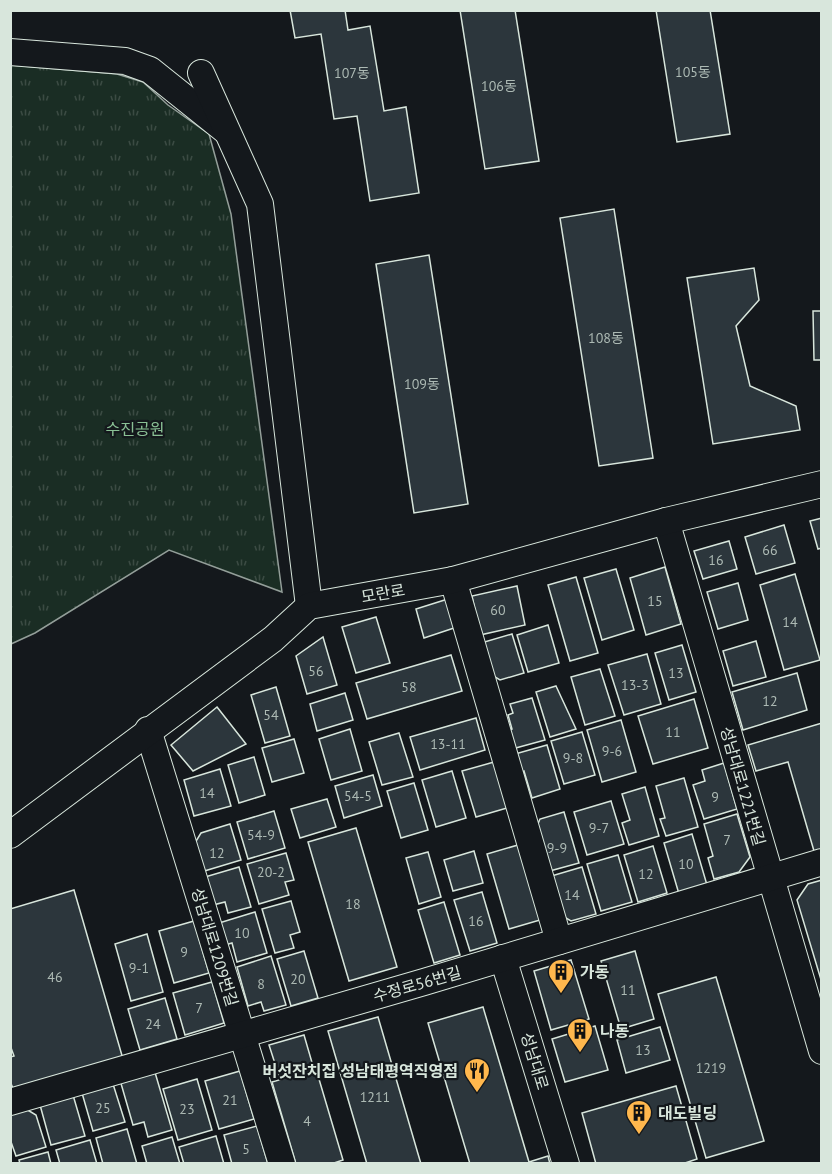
<svg xmlns="http://www.w3.org/2000/svg" width="832" height="1174" font-family="'PT Sans','Noto Sans KR',sans-serif">
<style>
.park{fill:url(#park-tufts);stroke:#939e99;stroke-width:1.5}
.building{fill:#2c363c;stroke:#d8e6dc;stroke-width:1.5}
.lines{fill:none;stroke-linecap:round;stroke-linejoin:round}
.minor-casing{stroke:#d8e6dc;stroke-width:28}
.minor{stroke:#14181c;stroke-width:26}
.labels{text-anchor:middle;stroke-width:4.5;stroke-linejoin:round;paint-order:stroke}
.number-label{font-size:14px;fill:#adbab4}
.park-label{font-size:16px;fill:#8ac095;stroke:#14181c}
.street-label{font-size:16px;fill:#d8e6dc;stroke:#14181c}
.poi-label{font-size:16px;font-weight:bold;fill:#d8e6dc;stroke:#14181c;text-anchor:start}
</style>
<defs>
<pattern id="park-tufts" width="24" height="20" patternUnits="userSpaceOnUse" patternTransform="scale(1.5)"><rect width="24" height="20" fill="#1a2d24"/><path d="M3 7l-1-3M5 7V3M7 7l1-3M15 17l-1-3M17 17v-4M19 17l1-3" fill="none" stroke="#3b4b43"/></pattern>
</defs>
<rect width="100%" height="100%" fill="#14181c"/>
<!-- park -->
<polygon class="park" points="10,65 117,74 143,82 168,105 209,134 231,214 282,592 169,550 35,633 11,644"/>
<!-- building -->
<g class="building">
<polygon points="290,10 345,10 348,30 370,26 384,111 406,107 419,193 370,201 357,116 334,119 321,34 295,38"/>
<polygon points="460,10 515,10 539,161 485,169"/>
<polygon points="656,10 710,10 730,134 677,142"/>
<polygon points="614,209 653,458 599,466 560,218"/>
<polygon points="429,255 468,504 414,513 376,264"/>
<polygon points="754,268 759,300 736,326 750,386 796,406 800,430 713,444 687,278"/>
<polygon points="813,311 822,311 822,360 814,360"/>
<polygon points="822,518 822,548 818,549 810,521"/>
<polygon points="784,525 795,563 756,574 745,537"/>
<polygon points="729,541 737,569 703,579 694,551"/>
<polygon points="665,567 681,624 646,635 630,578"/>
<polygon points="616,569 634,630 602,640 584,578"/>
<polygon points="795,574 820,660 784,670 760,585"/>
<polygon points="576,577 598,653 570,661 548,585"/>
<polygon points="738,583 748,620 718,629 707,592"/>
<polygon points="517,586 525,625 480,635 472,596"/>
<polygon points="451,598 460,626 424,638 416,609"/>
<polygon points="376,617 390,663 356,673 342,627"/>
<polygon points="548,625 559,663 528,672 517,635"/>
<polygon points="512,634 524,673 500,680 490,674 481,643"/>
<polygon points="323,637 337,685 307,694 296,656"/>
<polygon points="756,641 766,677 733,686 723,651"/>
<polygon points="682,645 696,692 669,700 655,653"/>
<polygon points="647,654 661,704 624,715 608,665"/>
<polygon points="451,655 462,691 367,719 356,683"/>
<polygon points="600,669 615,716 585,725 571,677"/>
<polygon points="797,673 807,710 743,730 732,692"/>
<polygon points="556,686 576,729 550,737 536,692"/>
<polygon points="276,687 290,736 265,743 251,695"/>
<polygon points="345,693 353,720 317,731 310,704"/>
<polygon points="532,698 545,740 512,749 507,731 512,729 508,715 513,713 510,704"/>
<polygon points="694,699 708,748 653,764 638,716"/>
<polygon points="217,707 246,744 193,771 171,745"/>
<polygon points="476,718 485,750 420,770 410,737"/>
<polygon points="621,720 636,772 602,782 587,730"/>
<polygon points="822,723 822,849 814,851 788,762 756,771 748,745"/>
<polygon points="350,729 362,771 331,780 319,739"/>
<polygon points="582,732 595,775 564,784 551,741"/>
<polygon points="399,733 413,777 382,785 369,742"/>
<polygon points="294,739 304,773 272,782 262,748"/>
<polygon points="547,745 560,789 532,798 524,771 520,773 515,754"/>
<polygon points="254,757 265,795 239,803 228,765"/>
<polygon points="494,762 507,808 476,817 462,771"/>
<polygon points="724,763 737,809 704,819 693,785 705,781 702,770"/>
<polygon points="220,769 231,806 194,816 184,780"/>
<polygon points="452,771 466,818 436,827 422,780"/>
<polygon points="373,775 382,806 344,818 335,786"/>
<polygon points="684,778 698,827 666,836 660,819 665,818 656,786"/>
<polygon points="414,783 428,830 401,838 387,791"/>
<polygon points="645,787 659,836 629,845 622,823 630,820 622,794"/>
<polygon points="327,799 336,827 300,838 291,809"/>
<polygon points="611,801 624,844 587,855 574,812"/>
<polygon points="274,811 285,848 248,859 237,822"/>
<polygon points="564,812 579,863 546,872 534,833 540,819"/>
<polygon points="737,814 750,857 739,872 714,879 708,858 713,856 704,824"/>
<polygon points="230,824 241,860 201,872 193,846 201,833"/>
<polygon points="356,828 397,967 349,981 308,842"/>
<polygon points="692,834 707,885 679,894 664,843"/>
<polygon points="518,845 540,920 509,929 487,854"/>
<polygon points="653,846 667,893 638,902 624,855"/>
<polygon points="474,851 483,883 453,891 444,860"/>
<polygon points="428,852 441,897 419,904 406,858"/>
<polygon points="286,853 294,880 285,882 289,895 259,904 247,864"/>
<polygon points="618,855 632,902 601,911 587,864"/>
<polygon points="239,867 251,907 228,913 225,902 213,905 205,877"/>
<polygon points="582,867 596,914 571,921 559,914 548,877"/>
<polygon points="822,880 822,983 797,900 808,884"/>
<polygon points="74,890 123,1059 14,1091 10,1081 10,1057 14,1056 10,1045 10,909"/>
<polygon points="482,892 497,943 470,951 454,900"/>
<polygon points="291,901 300,932 290,935 294,948 275,953 262,909"/>
<polygon points="444,902 460,955 434,963 418,910"/>
<polygon points="255,912 267,953 237,962 232,943 225,945 219,923"/>
<polygon points="194,921 209,973 174,983 159,931"/>
<polygon points="147,934 163,992 131,1001 115,944"/>
<polygon points="304,951 318,998 291,1006 277,959"/>
<polygon points="635,951 654,1019 621,1029 601,961"/>
<polygon points="271,956 286,1005 264,1011 261,1002 248,1006 237,967"/>
<polygon points="571,960 589,1019 551,1030 534,971"/>
<polygon points="716,977 764,1141 706,1158 658,994"/>
<polygon points="212,982 224,1023 185,1035 173,993"/>
<polygon points="165,998 177,1039 140,1050 128,1009"/>
<polygon points="483,1007 529,1162 548,1156 550,1164 470,1164 428,1023"/>
<polygon points="378,1017 421,1164 367,1164 328,1031"/>
<polygon points="595,1026 608,1070 565,1082 552,1039"/>
<polygon points="660,1027 670,1060 626,1073 617,1040"/>
<polygon points="304,1035 313,1066 279,1076 269,1045"/>
<polygon points="154,1069 172,1130 148,1137 144,1122 133,1125 120,1080"/>
<polygon points="316,1069 343,1160 331,1164 296,1164 272,1082"/>
<polygon points="240,1071 254,1119 219,1129 205,1081"/>
<polygon points="197,1079 212,1130 178,1140 163,1089"/>
<polygon points="113,1084 125,1122 93,1131 82,1093"/>
<polygon points="676,1086 697,1159 682,1164 596,1164 582,1113"/>
<polygon points="73,1095 85,1136 51,1145 40,1105"/>
<polygon points="26,1109 36,1115 46,1147 16,1156 10,1139 10,1113"/>
<polygon points="257,1126 268,1164 232,1164 224,1135"/>
<polygon points="127,1129 137,1164 103,1164 96,1138"/>
<polygon points="216,1136 224,1164 184,1164 179,1147"/>
<polygon points="172,1137 180,1164 147,1164 142,1146"/>
<polygon points="90,1140 97,1164 60,1164 56,1150"/>
<polygon points="48,1152 51,1164 20,1164 19,1160"/>
</g>
<g class="lines">
<defs>
<g id="minor">
<polyline points="10,52 125,61 150,70 225,130"/>
<polyline points="201,73 260,204 309,606"/>
<polyline points="666,521 822,1051"/>
<polyline points="453,580 559,941"/>
<polyline points="148,730 282,1164"/>
<polyline points="10,835 273,639 309,606 453,580 666,521 822,484"/>
<polyline points="503,958 566,1164"/>
<polyline points="10,1102 424,982 822,862"/>
</g>
</defs>
<!-- minor casing -->
<use href="#minor" class="minor-casing"/>
<!-- minor -->
<use href="#minor" class="minor"/>
</g>
<!-- icons -->
<defs>
<symbol id="building-pin" viewBox="-11 -11 22 30"><path d="M0 17L-7.5 6A9.5 9.5 0 1 1 7.5 6Z" fill="#ffb74d" stroke="#14181c"/><path d="M-4-6H4V6H1V3H-1V6H-4ZM-2.5-4.3h1.7v1.8h-1.7ZM.8-4.3h1.7v1.8H.8ZM-2.5-1h1.7V.8h-1.7ZM.8-1h1.7V.8H.8Z" fill="#111"/></symbol>
<symbol id="restaurant-pin" viewBox="-11 -11 22 30"><path d="M0 17L-7.5 6A9.5 9.5 0 1 1 7.5 6Z" fill="#ffb74d" stroke="#14181c"/><path d="M-5-6h1v4h1v-4h1v4h1v-4h1v5L-1.5 .5V6h-2V.5L-5-1ZM5-6V6H3V1.5H1.5Q1.5-4 5-6Z" fill="#111"/></symbol>
</defs>
<g fill-rule="evenodd">
<use href="#building-pin" x="546" y="957" width="30" height="40"/>
<use href="#building-pin" x="565" y="1016" width="30" height="40"/>
<use href="#restaurant-pin" x="462" y="1056" width="30" height="40"/>
<use href="#building-pin" x="624" y="1098" width="30" height="40"/>
</g>
<g class="labels">
<!-- number labels -->
<g class="number-label">
<text x="693" y="77">105동</text>
<text x="352" y="78">107동</text>
<text x="499" y="91">106동</text>
<text x="606" y="343">108동</text>
<text x="422" y="389">109동</text>
<text x="770" y="555">66</text>
<text x="716" y="565">16</text>
<text x="655" y="606">15</text>
<text x="498" y="615">60</text>
<text x="790" y="627">14</text>
<text x="316" y="676">56</text>
<text x="676" y="678">13</text>
<text x="635" y="690">13-3</text>
<text x="409" y="692">58</text>
<text x="770" y="706">12</text>
<text x="271" y="720">54</text>
<text x="673" y="737">11</text>
<text x="448" y="749">13-11</text>
<text x="612" y="756">9-6</text>
<text x="573" y="763">9-8</text>
<text x="207" y="798">14</text>
<text x="358" y="801">54-5</text>
<text x="715" y="802">9</text>
<text x="599" y="833">9-7</text>
<text x="261" y="840">54-9</text>
<text x="727" y="845">7</text>
<text x="557" y="853">9-9</text>
<text x="217" y="858">12</text>
<text x="686" y="869">10</text>
<text x="271" y="877">20-2</text>
<text x="646" y="879">12</text>
<text x="572" y="900">14</text>
<text x="353" y="909">18</text>
<text x="476" y="926">16</text>
<text x="242" y="938">10</text>
<text x="184" y="957">9</text>
<text x="139" y="973">9-1</text>
<text x="55" y="982">46</text>
<text x="298" y="984">20</text>
<text x="261" y="989">8</text>
<text x="628" y="995">11</text>
<text x="199" y="1013">7</text>
<text x="153" y="1029">24</text>
<text x="643" y="1055">13</text>
<text x="711" y="1073">1219</text>
<text x="375" y="1102">1211</text>
<text x="230" y="1105">21</text>
<text x="103" y="1113">25</text>
<text x="187" y="1114">23</text>
<text x="307" y="1126">4</text>
<text x="246" y="1154">5</text>
</g>
<!-- park labels -->
<g class="park-label">
<text x="135" y="435">수진공원</text>
</g>
<!-- street labels -->
<g class="street-label">
<text transform="translate(383 593) rotate(-10)" y="6">모란로</text>
<text transform="translate(743 786) rotate(74)" y="6">성남대로1221번길</text>
<text transform="translate(215 947) rotate(73)" y="6">성남대로1209번길</text>
<text transform="translate(417 984) rotate(-16)" y="6">수정로56번길</text>
<text transform="translate(535 1061) rotate(73)" y="6">성남대로</text>
</g>
<!-- poi labels -->
<g class="poi-label">
<text x="580" y="978">가동</text>
<text x="600" y="1037">나동</text>
<text x="458" y="1077" text-anchor="end">버섯잔치집 성남태평역직영점</text>
<text x="658" y="1119">대도빌딩</text>
</g>
</g>
<!-- border -->
<rect width="832" height="1174" fill="none" stroke="#d8e6dc" stroke-width="24"/>
</svg>
